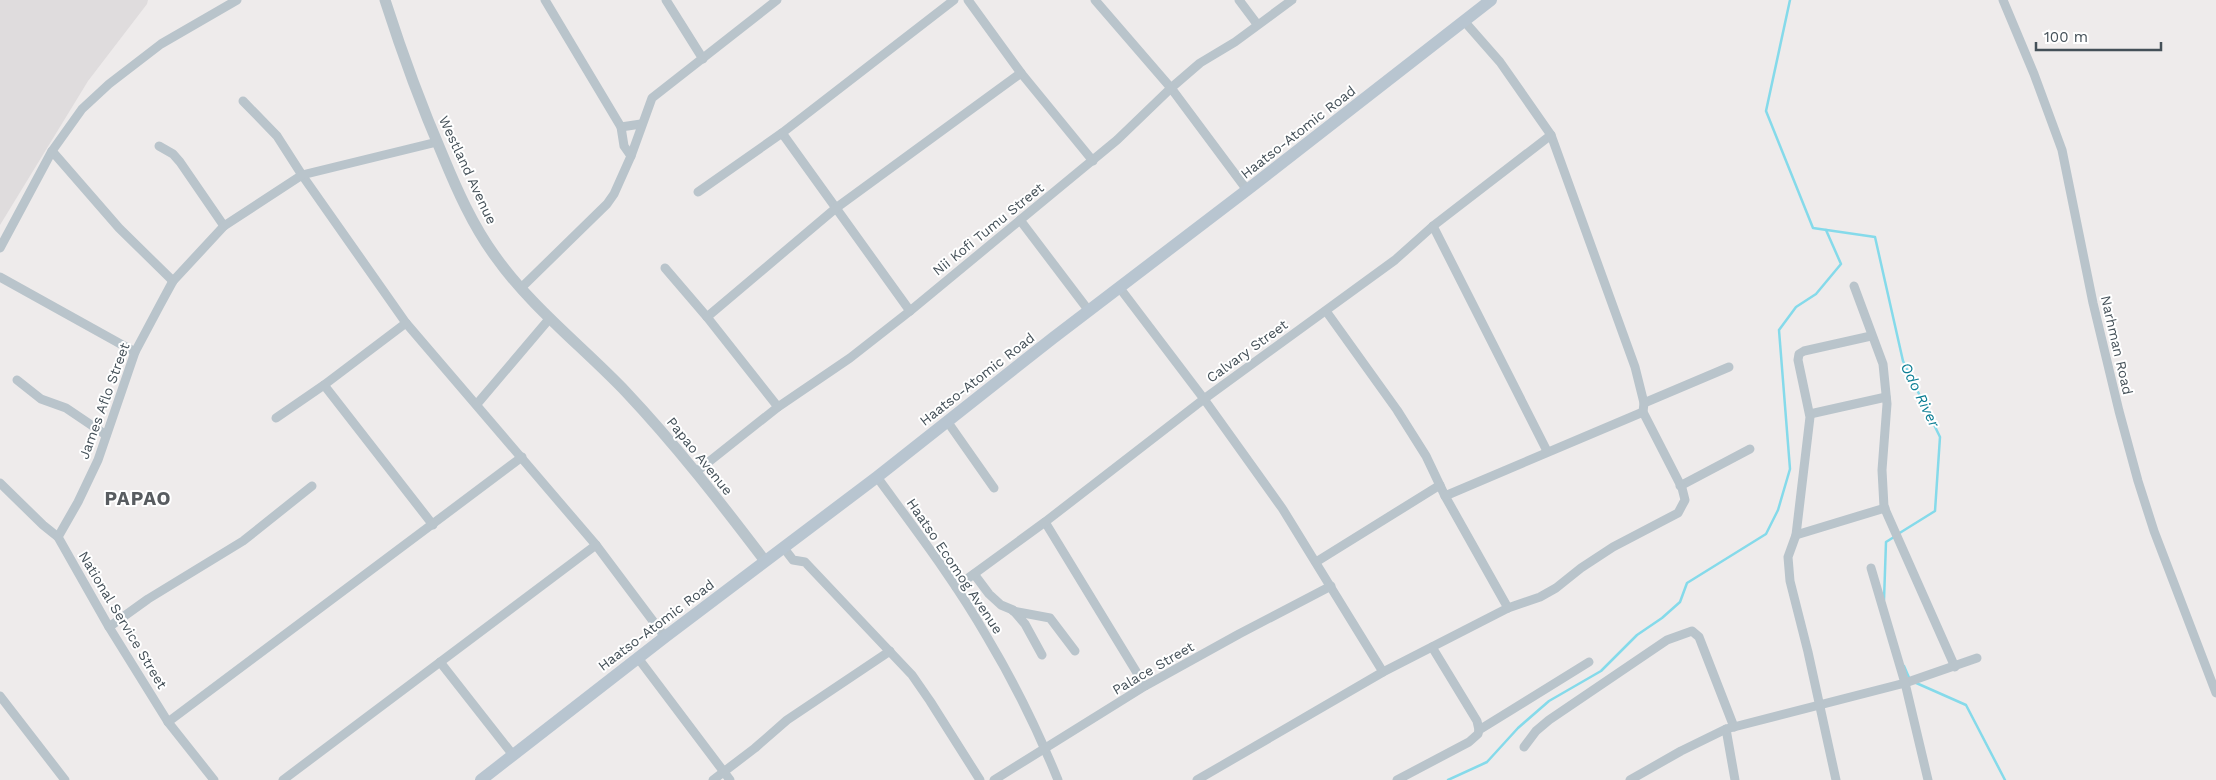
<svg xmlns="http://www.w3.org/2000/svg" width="2216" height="780" font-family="'Work Sans',sans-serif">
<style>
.education{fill:#dfdcdd}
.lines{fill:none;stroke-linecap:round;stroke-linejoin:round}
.stream{stroke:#85daea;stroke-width:2.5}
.minor{stroke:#b9c4cb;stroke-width:9}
.tertiary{stroke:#b9c4cb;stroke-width:11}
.secondary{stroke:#b8c5d0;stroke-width:12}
.labels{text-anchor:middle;stroke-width:4;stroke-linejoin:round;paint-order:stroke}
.street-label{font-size:14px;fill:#445058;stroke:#fff}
.water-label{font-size:15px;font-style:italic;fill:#0d7e94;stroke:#fff}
.district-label{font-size:19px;font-weight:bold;letter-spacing:1px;fill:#585c60;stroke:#fff}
</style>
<rect width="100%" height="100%" fill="#eeebeb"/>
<!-- education -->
<polygon class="education" points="0,0 148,0 147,4 88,81 0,225"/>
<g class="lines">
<!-- stream -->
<g class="stream">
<polyline points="1790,0 1766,111 1813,228 1875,237 1903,361 1940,437 1935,511 1898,534"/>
<polyline points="1884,600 1886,542 1894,537"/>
<polyline points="1904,666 1910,680"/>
<polyline points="1914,682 1966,705 2005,780"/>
<polyline points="1448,780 1487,762 1518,728 1549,701 1601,671 1637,635 1662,618 1680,602 1687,583 1766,534 1778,510 1790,469 1779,330 1796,307 1816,294 1841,264 1826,230"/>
</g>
<!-- minor -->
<g class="minor">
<polyline points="545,0 621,127 624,146 631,156"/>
<polyline points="666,0 703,59"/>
<polyline points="968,0 1021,73 1093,161"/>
<polyline points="1095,0 1171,88 1247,190"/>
<polyline points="1239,0 1257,24"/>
<polyline points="2003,0 2034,74 2062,150 2093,303 2119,411 2138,481 2154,531 2216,693"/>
<polyline points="243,101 277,136 302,175 406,323 596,545 665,637"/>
<polyline points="621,127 641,124"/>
<polyline points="782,133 910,311"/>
<polyline points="159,146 173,154 180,162 224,226"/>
<polyline points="52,151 119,228 173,281"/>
<polyline points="698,192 782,133 954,0"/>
<polyline points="1020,220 1089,311"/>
<polyline points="1433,226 1547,451"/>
<polyline points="0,248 52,151 82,109 109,84 161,44 237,0"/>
<polyline points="665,268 707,317 778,407"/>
<polyline points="0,277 135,352"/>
<polyline points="1854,286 1883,364 1887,404 1882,470 1884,507 1955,667"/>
<polyline points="1119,287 1204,399 1282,508 1383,672"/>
<polyline points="521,288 607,204 614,194 631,156 652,98 777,0"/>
<polyline points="1326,311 1397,410 1426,456 1445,496 1508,608"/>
<polyline points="707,317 836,208 1021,73"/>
<polyline points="17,380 41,399 66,408 106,435"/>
<polyline points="324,385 433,525"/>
<polyline points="1644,403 1729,367"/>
<polyline points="477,404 550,318"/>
<polyline points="1810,414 1886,397"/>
<polyline points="276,418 324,385 406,323"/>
<polyline points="947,421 994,488"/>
<polyline points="696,472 778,407 850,358 910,311 1117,140 1171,88 1200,63 1235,42 1292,0"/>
<path d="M877 477C915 529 955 581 987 637 1014 682 1038 731 1058 780"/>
<polyline points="0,483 43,525 58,537 109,627 168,722 214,780"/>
<polyline points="1680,486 1750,449"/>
<polyline points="1445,496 1643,412"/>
<polyline points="1045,522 1145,686"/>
<polyline points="1796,535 1885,508"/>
<polyline points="58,537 78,502 98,460 135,352 160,305 173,281 224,226 302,175 437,142"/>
<polyline points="783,547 793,560 805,562 912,675 930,701 980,780"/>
<polyline points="1316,562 1440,485"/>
<polyline points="1871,568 1905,683 1977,658"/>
<polyline points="974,574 989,594 1001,605 1013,610 1025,624 1042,655"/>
<polyline points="956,587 1045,522 1204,399 1395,260 1433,226 1551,135"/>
<polyline points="1013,611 1050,618 1075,651"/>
<polyline points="109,627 148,599 243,541 312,486"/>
<polyline points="1432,647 1477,721 1479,730"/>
<polyline points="638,658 730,780"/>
<polyline points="440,662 513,755"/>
<polyline points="0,696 65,780"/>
<polyline points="168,722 522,457"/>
<polyline points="1726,729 1735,780"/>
<polyline points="1524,747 1536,731 1549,720 1667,640 1692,631 1699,637 1734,727"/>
<polyline points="283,780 596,545"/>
<polyline points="713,780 755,748 787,720 890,651"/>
<polyline points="994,780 1145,686 1239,634 1331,586"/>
<polyline points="1197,780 1383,672 1508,608 1540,597 1556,588 1581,568 1613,547 1678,513 1685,500 1682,488 1643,412 1644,403 1635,367 1551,135 1500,62 1464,21"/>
<polyline points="1397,780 1469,742 1478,734 1479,730 1589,662"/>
<polyline points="1630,780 1681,751 1726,729 1905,683 1928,780"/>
<polyline points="1836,780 1808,652 1790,581 1788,557 1796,535 1810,417 1798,360 1799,354 1804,351 1871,336"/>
</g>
<!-- tertiary -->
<path class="tertiary" d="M385 0C402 53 421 105 443 156 457 190 473 226 495 256 531 307 583 347 626 392 676 445 721 503 765 561"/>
<!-- secondary -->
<polyline class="secondary" points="481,780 665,637 877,477 1053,338 1247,190 1491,0"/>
</g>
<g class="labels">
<!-- street labels -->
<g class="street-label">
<text transform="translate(1298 132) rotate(-38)" y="5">Haatso-Atomic Road</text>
<text transform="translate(468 170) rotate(65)" y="5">Westland Avenue</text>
<text transform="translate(988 229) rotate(-39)" y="5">Nii Kofi Tumu Street</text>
<text transform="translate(2117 345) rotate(77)" y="5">Narhman Road</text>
<text transform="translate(1247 351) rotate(-36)" y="5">Calvary Street</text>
<text transform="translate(977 379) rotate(-38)" y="5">Haatso-Atomic Road</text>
<text transform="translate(104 401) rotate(-70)" y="5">James Aflo Street</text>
<text transform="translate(700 456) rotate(51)" y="5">Papao Avenue</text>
<text transform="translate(955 566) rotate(56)" y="5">Haatso Ecomog Avenue</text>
<text transform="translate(123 620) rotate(59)" y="5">National Service Street</text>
<text transform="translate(656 625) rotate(-37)" y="5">Haatso-Atomic Road</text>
<text transform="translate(1153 668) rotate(-30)" y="5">Palace Street</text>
</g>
<!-- water labels -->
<g class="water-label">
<text transform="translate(1920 395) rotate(64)" y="5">Odo River</text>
</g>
<!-- district labels -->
<g class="district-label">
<text x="138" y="505">PAPAO</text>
</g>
</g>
<!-- scale -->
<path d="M2036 42v8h125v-8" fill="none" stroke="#445058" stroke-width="2.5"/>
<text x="2044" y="42" font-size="15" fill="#445058" stroke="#ffffff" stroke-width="4" paint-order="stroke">100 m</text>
</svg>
